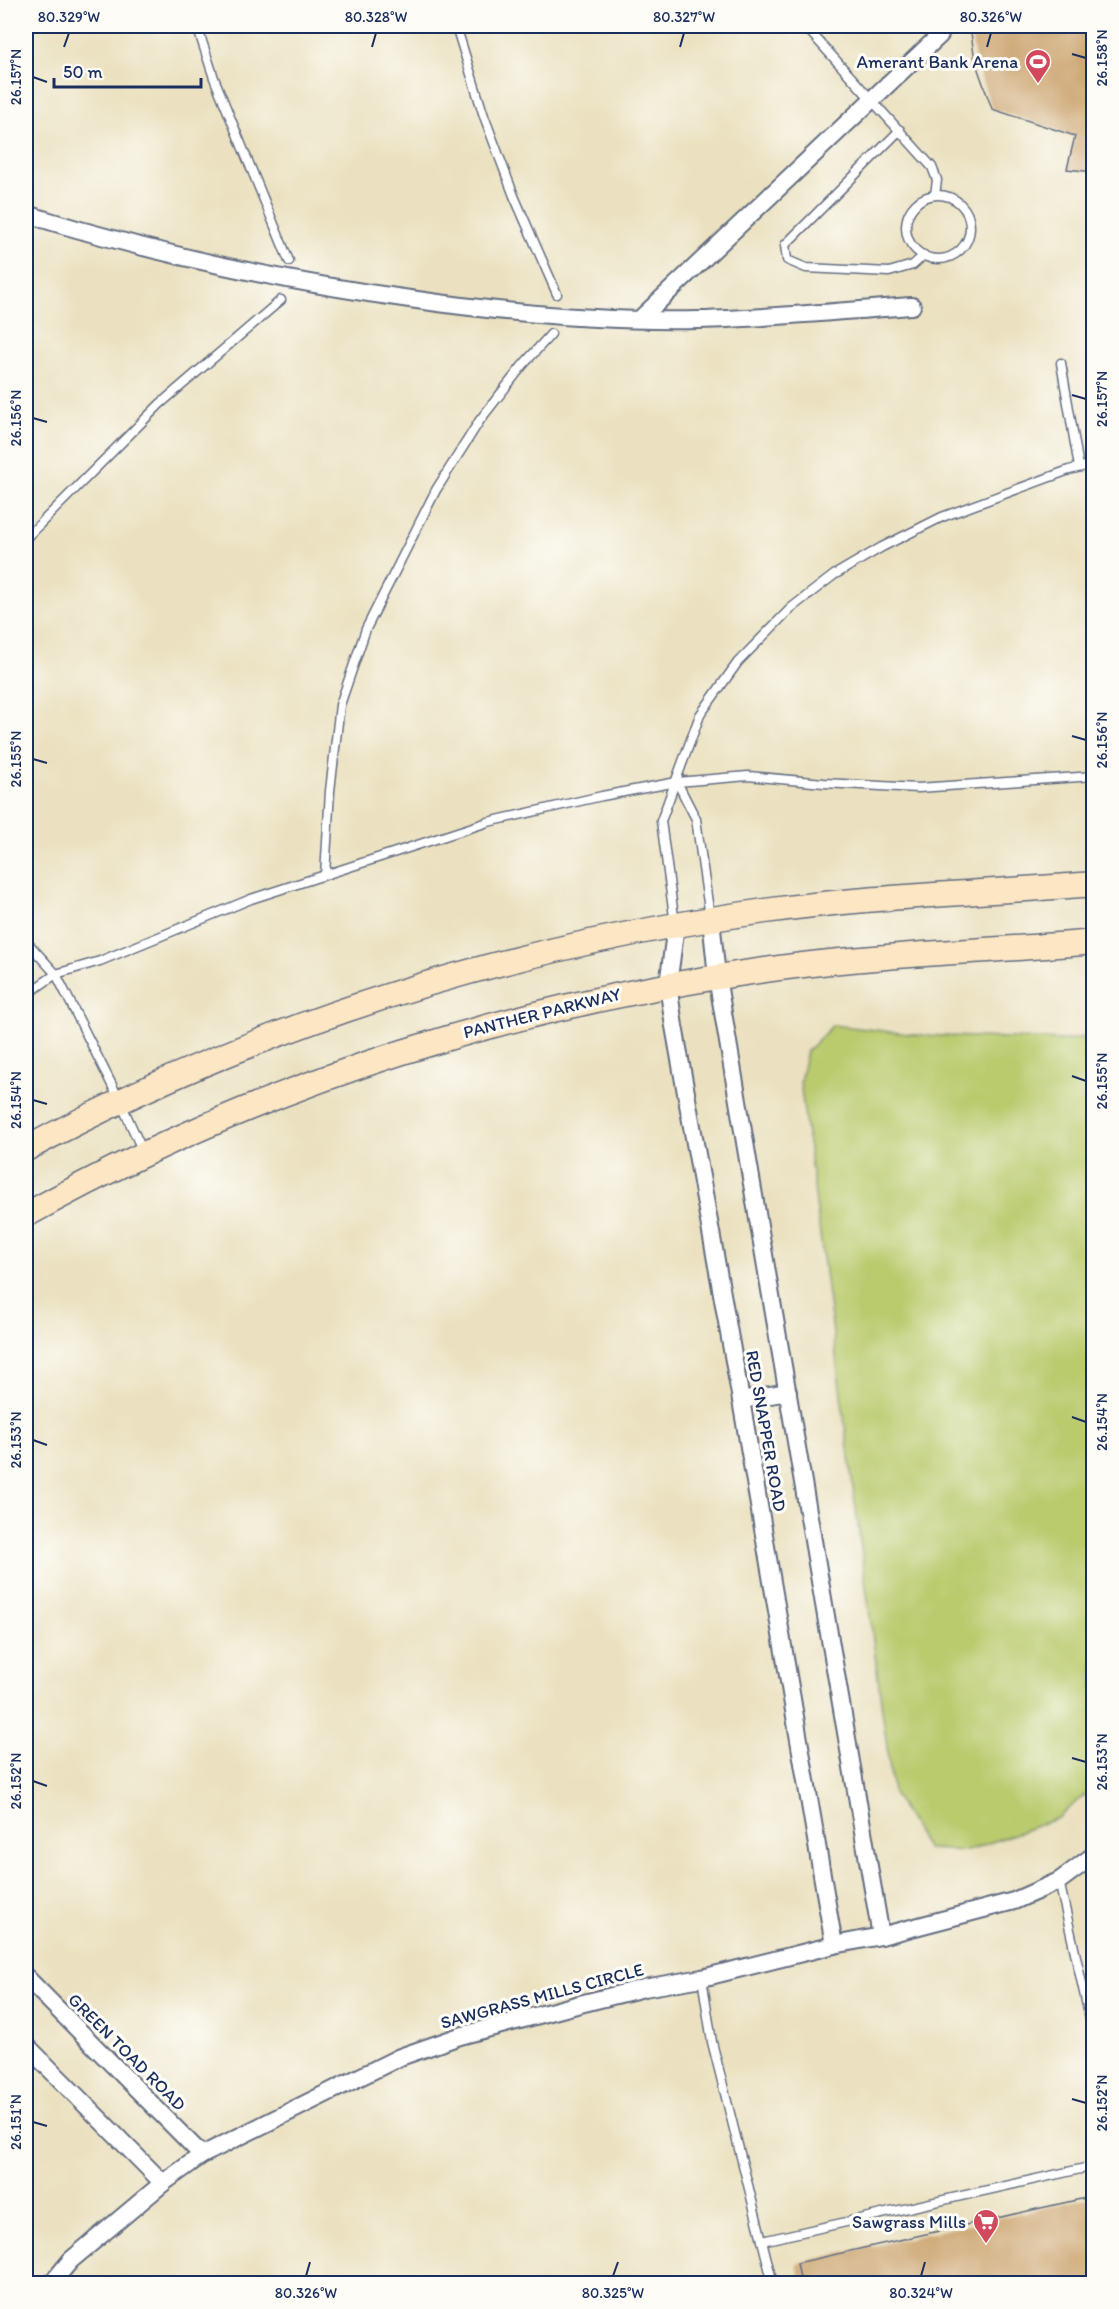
<svg xmlns="http://www.w3.org/2000/svg" width="1119" height="2309" font-family="Itim,sans-serif">
<style>
.green{fill:#bacb6e;stroke:#6a7d66;stroke-width:1.5}
.building{fill:#cea774}
.lines{fill:none;stroke-linecap:round;stroke-linejoin:round}
.lane-casing{stroke:#646d80;stroke-width:11}
.street-casing{stroke:#646d80;stroke-width:20}
.secondary-casing{stroke:#646d80;stroke-width:27}
.lane{stroke:#fff;stroke-width:8}
.street{stroke:#fff;stroke-width:16}
.secondary{stroke:#fce6c4;stroke-width:24}
.ticks{fill:none;stroke:#1b2f5e;stroke-width:2}
.labels{text-anchor:middle;stroke-width:6;stroke-linejoin:round;paint-order:stroke}
.poi-label{font-size:18px;fill:#1b2f5e;stroke:#fdfcf7;text-anchor:end}
.street-label{font-size:18px;fill:#1b2f5e;stroke:#fdfcf7}
.neatline{fill:none;stroke:#1b2f5e;stroke-width:2}
.ticks-label{font-size:15px;text-anchor:middle;fill:#1b2f5e}
</style>
<rect width="100%" height="100%" fill="#fdfcf7"/>
<filter id="ink" filterUnits="userSpaceOnUse"><feTurbulence type="fractalNoise" baseFrequency=".0167" numOctaves="2"/><feDisplacementMap in="SourceGraphic" scale="12" xChannelSelector="R" yChannelSelector="G"/><feConvolveMatrix kernelMatrix="1 2 1 2 8 2 1 2 1" color-interpolation-filters="sRGB"/></filter>
<filter id="wash" filterUnits="userSpaceOnUse"><feTurbulence type="fractalNoise" baseFrequency=".008" numOctaves="4" result="noise"/><feDisplacementMap in="SourceGraphic" scale="24" xChannelSelector="R" yChannelSelector="G"/><feGaussianBlur stdDeviation="1.35" result="paint"/><feColorMatrix in="noise" values="0 0 0 0 0 0 0 0 0 0 0 0 0 0 0 0 0 1.4 0 .05"/><feComposite in="paint" operator="in"/></filter>
<g filter="url(#wash)">
<rect width="100%" height="100%" fill="#ebe1c0"/>
<!-- green -->
<polygon class="green" points="833,1025 917,1035 1066,1040 1093,1036 1094,1116 1090,1156 1094,1170 1093,1788 1058,1818 967,1851 927,1849 893,1793 800,1081 807,1051"/>
<g id="blocks">
<!-- building -->
<g class="building">
<polygon points="970,26 1094,26 1094,172 1067,169 1075,136 992,109 975,61"/>
<polygon points="1090,2197 1094,2213 1094,2283 801,2283 797,2263"/>
</g>
</g>
</g>
<g filter="url(#ink)">
<use href="#blocks" fill-opacity="0" stroke="#646d80" stroke-width="1.5"/>
<g class="lines">
<defs>
<g id="lane">
<polyline points="197,26 214,78 289,261"/>
<polyline points="456,26 484,116 514,196 557,294"/>
<polyline points="805,26 932,167 937,180 935,195"/>
<polyline points="900,130 785,245 787,260 806,268 889,272 913,265 924,255"/>
<circle cx="938" cy="227" r="32"/>
<polyline points="1061,363 1079,467"/>
<polyline points="26,538 160,404 281,300"/>
<polyline points="677,782 696,819 710,917"/>
<polyline points="325,875 330,791 340,705 366,629 436,490 480,420 523,365 551,334"/>
<polyline points="675,924 661,821 700,715 738,662 791,608 834,575 882,547 942,517 1069,470 1094,464"/>
<polyline points="26,941 56,974 120,1101 144,1154"/>
<polyline points="26,995 56,974 100,961 251,899 488,822 602,796 677,782 748,776 824,783 918,788 1094,776"/>
<polyline points="1059,1881 1094,2037"/>
<polyline points="702,1978 712,2042 773,2284"/>
<polyline points="762,2241 1094,2166"/>
</g>
<g id="street">
<path d="M26 214C152 253 279 281 410 299 506 313 603 322 699 320 770 318 842 311 912 306"/>
<polyline points="640,319 940,35"/>
<polyline points="711,919 717,977 772,1302 881,1936"/>
<polyline points="676,925 668,985 674,1026 741,1400 834,1945"/>
<polyline points="741,1400 788,1392"/>
<polyline points="26,1977 202,2155"/>
<polyline points="26,2045 163,2183"/>
<polyline points="51,2284 71,2260 163,2183 202,2155 400,2057 460,2036 580,2004 644,1988 702,1978 834,1945 881,1936 1014,1901 1059,1881 1094,1855"/>
</g>
<g id="secondary">
<path d="M26 1149C257 1025 506 947 765 911 874 896 984 893 1094 884"/>
<path d="M26 1215C266 1081 530 998 803 965 900 953 997 951 1094 942"/>
</g>
</defs>
<!-- lane casing -->
<use href="#lane" class="lane-casing"/>
<!-- street casing -->
<use href="#street" class="street-casing"/>
<!-- secondary casing -->
<use href="#secondary" class="secondary-casing"/>
<!-- lane -->
<use href="#lane" class="lane"/>
<!-- street -->
<use href="#street" class="street"/>
<!-- secondary -->
<use href="#secondary" class="secondary"/>
</g>
</g>
<!-- ticks -->
<path class="ticks" d="M64 47 69 33M372 47 376 33M680 47 684 33M987 47 991 33M1072 54 1086 58M33 77 47 82M1072 395 1086 399M33 418 47 422M1072 736 1086 740M33 759 47 763M1072 1076 1086 1081M33 1100 47 1104M1072 1417 1086 1422M33 1440 47 1445M1072 1758 1086 1762M33 1781 47 1786M1072 2099 1086 2103M33 2122 47 2126M306 2276 310 2262M613 2276 618 2262M921 2276 925 2262"/>
<!-- icons -->
<defs>
<symbol id="stadium-pin" viewBox="-11 -11 22 30"><path d="M0 17L-7.5 6A9.5 9.5 0 1 1 7.5 6Z" fill="#d1495b" stroke="#fdfcf7"/><path d="M0-5a6.5 5 0 1 0 0 10a6.5 5 0 1 0 0-10ZM-3.5-1.8h7v3.6h-7Z" fill="#fff"/></symbol>
<symbol id="supermarket-pin" viewBox="-11 -11 22 30"><path d="M0 17L-7.5 6A9.5 9.5 0 1 1 7.5 6Z" fill="#d1495b" stroke="#fdfcf7"/><path d="M-6-5.5h2.5l.6 2H6L4.5 2H-2.5L-4.4-4H-6ZM-1.5 3.2a1.3 1.3 0 1 0 .1 0ZM3 3.2a1.3 1.3 0 1 0 .1 0Z" fill="#fff"/></symbol>
</defs>
<g fill-rule="evenodd">
<use href="#stadium-pin" x="1023" y="47" width="30" height="40"/>
<use href="#supermarket-pin" x="971" y="2207" width="30" height="40"/>
</g>
<g class="labels">
<!-- poi labels -->
<g class="poi-label">
<text x="1018" y="68">Amerant Bank Arena</text>
<text x="966" y="2228">Sawgrass Mills</text>
</g>
<!-- street labels -->
<g class="street-label">
<text transform="translate(542 1013) rotate(-14)" y="6">PANTHER PARKWAY</text>
<text transform="translate(766 1431) rotate(80)" y="6">RED SNAPPER ROAD</text>
<text transform="translate(542 1996) rotate(-15)" y="6">SAWGRASS MILLS CIRCLE</text>
<text transform="translate(127 2052) rotate(45)" y="6">GREEN TOAD ROAD</text>
</g>
</g>
<!-- margin -->
<rect width="1119" height="2309" fill="none" stroke="#fdfcf7" stroke-width="66"/>
<!-- scale -->
<path d="M54 78v9h147v-9" fill="none" stroke="#1b2f5e" stroke-width="3"/>
<text x="63" y="78" font-size="18" fill="#1b2f5e" stroke="#fdfcf7" stroke-width="4.5" paint-order="stroke">50 m</text>
<rect x="33" y="33" width="1053" height="2243" class="neatline"/>
<g class="ticks-label">
<text x="69" y="22">80.329°W</text>
<text x="376" y="22">80.328°W</text>
<text x="684" y="22">80.327°W</text>
<text x="991" y="22">80.326°W</text>
<text transform="translate(1102 58) rotate(-90)" y="5">26.158°N</text>
<text transform="translate(16 77) rotate(-90)" y="5">26.157°N</text>
<text transform="translate(1102 399) rotate(-90)" y="5">26.157°N</text>
<text transform="translate(16 418) rotate(-90)" y="5">26.156°N</text>
<text transform="translate(1102 740) rotate(-90)" y="5">26.156°N</text>
<text transform="translate(16 759) rotate(-90)" y="5">26.155°N</text>
<text transform="translate(1102 1081) rotate(-90)" y="5">26.155°N</text>
<text transform="translate(16 1100) rotate(-90)" y="5">26.154°N</text>
<text transform="translate(1102 1422) rotate(-90)" y="5">26.154°N</text>
<text transform="translate(16 1440) rotate(-90)" y="5">26.153°N</text>
<text transform="translate(1102 1762) rotate(-90)" y="5">26.153°N</text>
<text transform="translate(16 1781) rotate(-90)" y="5">26.152°N</text>
<text transform="translate(1102 2103) rotate(-90)" y="5">26.152°N</text>
<text transform="translate(16 2122) rotate(-90)" y="5">26.151°N</text>
<text x="306" y="2298">80.326°W</text>
<text x="613" y="2298">80.325°W</text>
<text x="921" y="2298">80.324°W</text>
</g>
</svg>
